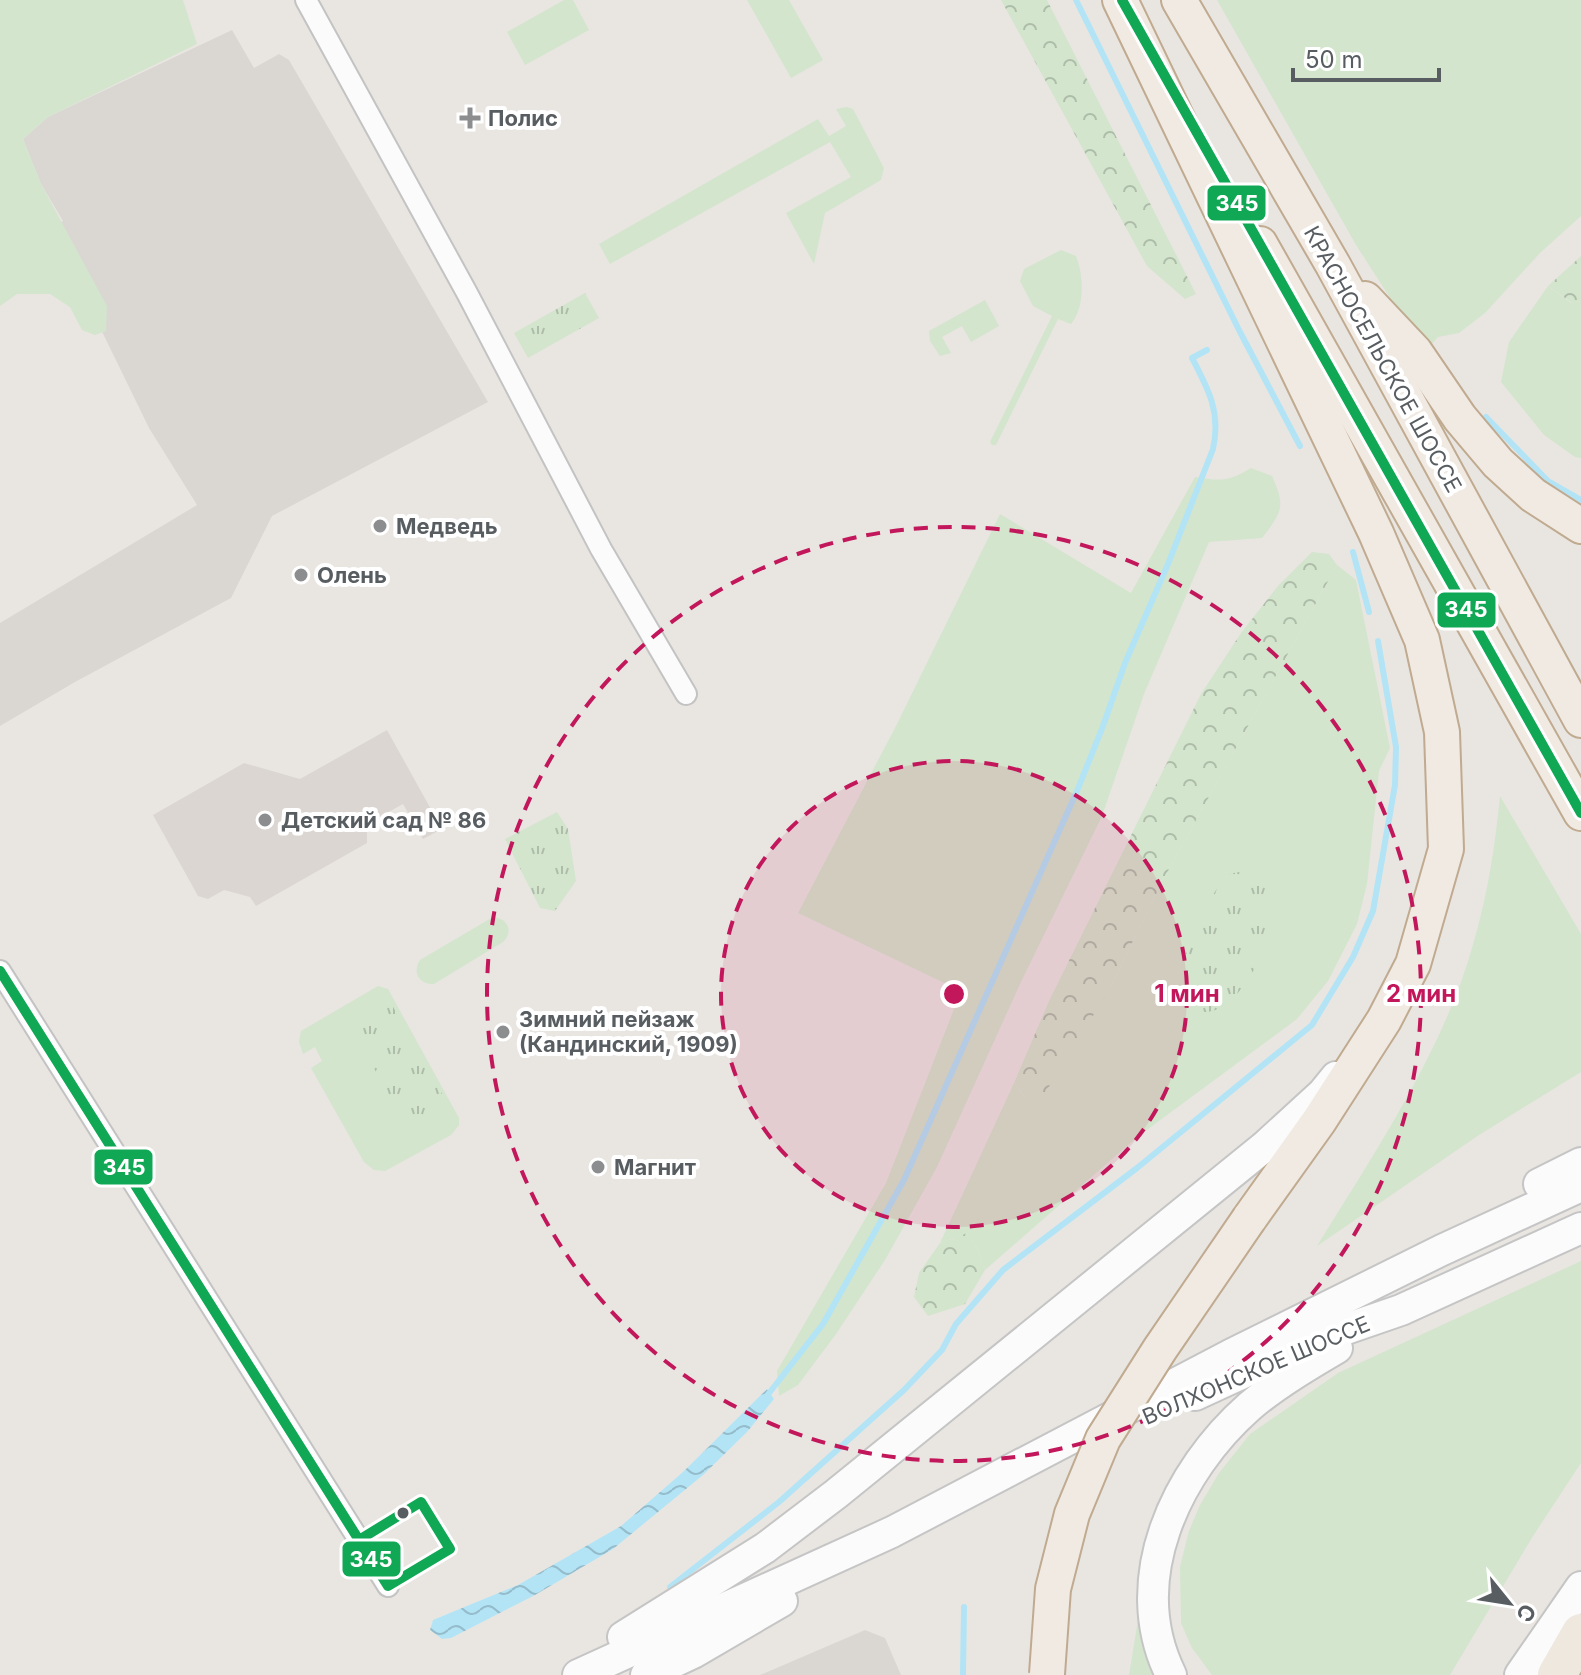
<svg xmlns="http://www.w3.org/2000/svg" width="1581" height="1675" font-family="Inter,sans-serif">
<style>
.industrial{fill:#dad7d3}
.education{fill:#dbd6d1}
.grass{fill:#d3e5cc}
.forest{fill:url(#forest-crowns)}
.park{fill:url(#park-tufts)}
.water{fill:url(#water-waves)}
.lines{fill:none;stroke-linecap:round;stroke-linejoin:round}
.stream{stroke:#b3e4f6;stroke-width:6}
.minor-casing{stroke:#c4c3c3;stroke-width:24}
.secondary-casing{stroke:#c5c5c5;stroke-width:34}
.trunk-casing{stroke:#c0aa90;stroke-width:38}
.motorway-casing{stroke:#c0aa90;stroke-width:42}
.minor{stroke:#fcfbfb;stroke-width:20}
.secondary{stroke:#fcfbfb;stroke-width:30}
.trunk{stroke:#f0eae2;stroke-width:34}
.motorway{stroke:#eee8de;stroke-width:38}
.trunk-bridge-casing{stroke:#c0aa90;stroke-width:38;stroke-linecap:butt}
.trunk-bridge{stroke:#f0eae2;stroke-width:34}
.bus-1-casing{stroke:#fff;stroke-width:16}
.bus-1{stroke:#10a855;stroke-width:10}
.ring{fill:none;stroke:#c2185b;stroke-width:4;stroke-dasharray:14 10}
.poi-dot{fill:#8b8d8e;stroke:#fff;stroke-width:3}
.bus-dot{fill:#585d61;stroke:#fff;stroke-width:3}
.labels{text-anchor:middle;stroke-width:8;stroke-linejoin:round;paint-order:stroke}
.poi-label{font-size:22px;font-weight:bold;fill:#585d61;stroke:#fff;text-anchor:start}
.street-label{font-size:22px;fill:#585d61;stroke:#fff}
.centre{fill:#c2185b;stroke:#fff;stroke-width:4}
.ring-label{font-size:24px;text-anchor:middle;font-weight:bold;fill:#c2185b;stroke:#fff;stroke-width:8;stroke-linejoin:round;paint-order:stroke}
.line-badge{stroke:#fff;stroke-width:3}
.badge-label{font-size:22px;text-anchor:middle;font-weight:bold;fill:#fff}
</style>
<defs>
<pattern id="forest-crowns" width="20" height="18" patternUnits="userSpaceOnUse" patternTransform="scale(2)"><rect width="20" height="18" fill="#d3e5cc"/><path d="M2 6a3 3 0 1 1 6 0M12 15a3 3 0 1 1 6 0" fill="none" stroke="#aebda9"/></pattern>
<pattern id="park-tufts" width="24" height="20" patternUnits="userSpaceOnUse" patternTransform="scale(2)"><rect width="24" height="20" fill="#d3e5cc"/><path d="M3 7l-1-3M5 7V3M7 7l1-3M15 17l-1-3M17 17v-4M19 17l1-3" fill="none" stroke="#aebda9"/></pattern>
<pattern id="water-waves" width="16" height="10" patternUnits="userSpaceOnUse" patternTransform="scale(2)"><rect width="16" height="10" fill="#b3e4f6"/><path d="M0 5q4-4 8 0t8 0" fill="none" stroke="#94bccb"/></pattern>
</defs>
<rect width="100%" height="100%" fill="#e9e6e2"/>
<!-- industrial -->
<g class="industrial">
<polygon points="232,30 254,68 279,54 289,60 488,402 272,516 231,598 75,682 0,726 0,623 197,505 149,428 52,229 63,221 41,184 23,139 48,117"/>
<polygon points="865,1630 885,1638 901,1675 760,1675"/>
</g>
<!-- education -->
<polygon class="education" points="387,730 442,829 423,839 403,804 367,824 367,843 256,906 250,897 224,890 208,899 198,896 153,815 244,763 300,779"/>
<!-- grass -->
<g class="grass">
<polygon points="0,0 183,0 197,44 48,117 23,139 41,184 107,306 106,331 95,335 82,330 70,307 50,294 17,294 0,306"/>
<polygon points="564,0 573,0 589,30 525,65 507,32"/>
<polygon points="747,0 789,0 823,60 791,78"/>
<polygon points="1217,0 1581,0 1581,216 1540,253 1485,313 1459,333 1438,337 1425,352 1356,245"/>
<polygon points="847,107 853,109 884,168 881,180 825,213 814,264 786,213 851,177 830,142 610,264 599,244 818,119 829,136 846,126 836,109"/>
<path d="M1061 250 1076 256C1084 276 1085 307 1071 324L1058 319 996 445H992L990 442 1052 316 1033 306 1020 281 1024 269Z"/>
<polygon points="1548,286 1571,303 1581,301 1581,458 1575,457 1544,435 1501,382 1509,342"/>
<polygon points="985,300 999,326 971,342 962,326 942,337 951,353 940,356 930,341 929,331"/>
<path d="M1251 468 1272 476C1286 507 1282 512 1262 538L1209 542 1144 694 1102 816 1020 984 937 1167 885 1260 836 1334 798 1385 779 1396 777 1371 886 1183 961 991 798 913 896 726 1000 514 1131 593 1195 477C1221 481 1228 482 1251 468Z"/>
<polygon points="1337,565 1356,580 1390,748 1379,771 1367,884 1357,924 1328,981 1297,1019 1136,1138 985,1270 978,1250 967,1233 940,1243 1014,1083 1027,1100 1109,990 1163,880"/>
<path d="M1500 796 1581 934V1072L1479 1135 1317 1246C1374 1154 1446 1046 1474 941 1488 893 1495 846 1500 796Z"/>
<path d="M493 917C508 918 514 932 503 942L434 984C419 985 412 972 420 960Z"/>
<polygon points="378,986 388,989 459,1118 459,1125 451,1135 385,1171 374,1170 364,1162 311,1068 322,1061 315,1047 303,1054 299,1042 301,1031"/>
<polygon points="1581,1261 1581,1463 1533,1536 1450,1675 1212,1675 1192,1648 1181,1623 1180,1567 1189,1531 1200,1505 1219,1473 1250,1434 1338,1373"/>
<polygon points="1139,1614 1146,1649 1155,1675 1129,1675"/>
</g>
<!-- forest -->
<g class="forest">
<polygon points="1001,0 1047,0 1196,294 1185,299 1147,266"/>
<polygon points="1581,256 1581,301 1572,303 1548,286"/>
<polygon points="1312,552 1329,554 1337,565 1163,880 1109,990 1045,1093 1027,1100 1014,1083 1049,1001 1201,694 1241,633 1278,586"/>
<polygon points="967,1233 978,1250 985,1270 965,1304 928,1316 914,1297 919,1273 940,1243"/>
</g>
<!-- park -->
<g class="park">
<polygon points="585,293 599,318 528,358 514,333"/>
<polygon points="557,812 568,829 576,881 555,911 540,908 505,839"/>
<path d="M1238 872C1247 874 1260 876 1266 885 1288 917 1245 1011 1206 1012 1197 1012 1190 1006 1184 1001 1175 958 1202 910 1226 875Z"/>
<polygon points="392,1005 451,1110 410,1133 351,1027"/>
</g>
<!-- water -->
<polygon class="water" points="767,1389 774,1399 747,1432 703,1475 613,1549 535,1595 451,1638 442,1639 430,1630 433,1620 518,1585 621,1526 683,1472"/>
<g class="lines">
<!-- stream -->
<g class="stream">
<polyline points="1076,0 1240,332 1300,446"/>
<polyline points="1486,417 1548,481 1581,500"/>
<polyline points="1353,552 1369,612"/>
<path d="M766 1397 823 1324 904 1180 1077 791 1103 726 1125 663 1168 564 1213 449C1221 413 1209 390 1192 358L1207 350"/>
<polyline points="670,1587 779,1502 904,1390 942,1350 956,1324 1003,1270 1137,1168 1312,1025 1353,957 1373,911 1395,785 1396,747 1378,641"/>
<polyline points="963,1675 964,1607"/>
</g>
<defs>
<g id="minor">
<polyline points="306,0 467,293 601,549 686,694"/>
<polyline points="0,971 388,1586"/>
</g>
<g id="secondary">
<polyline points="1539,1184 1581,1163"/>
<polyline points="1195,1395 1317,1339 1401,1310 1581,1228"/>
<polyline points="623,1637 765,1548 836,1494 1264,1147 1323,1093 1336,1077"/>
<polyline points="578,1675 892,1532 1230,1355 1442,1250 1581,1186"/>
<polyline points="646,1675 693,1653 782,1601"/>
<path d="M1171 1675C1124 1580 1176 1471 1250 1406 1276 1384 1308 1365 1337 1348"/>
<polyline points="1520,1675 1581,1587"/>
</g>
<g id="trunk">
<polyline points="1120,0 1376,533 1422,640 1442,732 1446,849 1413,964 1384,1020 1319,1121 1249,1219"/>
<polyline points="1179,0 1333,265 1581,720"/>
<polyline points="1260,244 1581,813"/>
<polyline points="1365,299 1415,352 1460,418 1498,463 1533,495 1581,526"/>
</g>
<polyline id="motorway" points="1557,1675 1581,1633"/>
</defs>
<!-- minor casing -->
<use href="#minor" class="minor-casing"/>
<!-- secondary casing -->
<use href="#secondary" class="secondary-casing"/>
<!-- trunk casing -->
<use href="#trunk" class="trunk-casing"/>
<!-- motorway casing -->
<use href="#motorway" class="motorway-casing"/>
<!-- minor -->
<use href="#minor" class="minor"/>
<!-- secondary -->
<use href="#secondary" class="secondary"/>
<!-- trunk -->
<use href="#trunk" class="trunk"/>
<!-- motorway -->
<use href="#motorway" class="motorway"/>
<defs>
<polyline id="trunk-bridge" points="1047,1674 1053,1589 1072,1514 1103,1439 1160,1349 1249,1219"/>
</defs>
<!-- trunk-bridge casing -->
<use href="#trunk-bridge" class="trunk-bridge-casing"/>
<!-- trunk-bridge -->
<use href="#trunk-bridge" class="trunk-bridge"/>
<defs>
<g id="bus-1">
<polyline points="1122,0 1581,813"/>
<polyline points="0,971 388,1586 450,1549 421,1502 359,1540"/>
</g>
</defs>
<!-- bus-1 casing -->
<use href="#bus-1" class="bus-1-casing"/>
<!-- bus-1 -->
<use href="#bus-1" class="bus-1"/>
</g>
<!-- distance rings -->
<circle cx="954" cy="994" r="233" fill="#c2185b" fill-opacity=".12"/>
<g class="ring">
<circle cx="954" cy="994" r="233"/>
<circle cx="954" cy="994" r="467"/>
</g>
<!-- markers -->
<g class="poi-dot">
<path d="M466 106h8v8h8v8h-8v8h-8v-8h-8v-8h8z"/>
<circle cx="380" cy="526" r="8"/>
<circle cx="301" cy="575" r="8"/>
<circle cx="265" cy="820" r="8"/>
<circle cx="503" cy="1032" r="8"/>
<circle cx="598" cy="1167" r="8"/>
</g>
<circle class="bus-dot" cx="403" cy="1513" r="7"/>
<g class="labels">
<!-- poi labels -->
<g class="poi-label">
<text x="488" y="126">Полис</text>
<text x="396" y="534">Медведь</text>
<text x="317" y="583">Олень</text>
<text x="281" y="828">Детский сад № 86</text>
<text x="519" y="1027">Зимний пейзаж<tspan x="519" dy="25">(Кандинский, 1909)</tspan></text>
<text x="614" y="1175">Магнит</text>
</g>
<!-- street labels -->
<g class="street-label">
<text transform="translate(1383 359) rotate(61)" y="8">КРАСНОСЕЛЬСКОЕ ШОССЕ</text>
<text transform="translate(1256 1370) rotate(-23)" y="8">ВОЛХОНСКОЕ ШОССЕ</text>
</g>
</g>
<circle cx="954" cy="994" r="12" class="centre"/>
<g class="ring-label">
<text x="1187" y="1002">1 мин</text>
<text x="1421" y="1002">2 мин</text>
</g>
<g class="line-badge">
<rect x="1206" y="184" width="61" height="38" rx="8" fill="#10a855"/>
<rect x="1436" y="591" width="61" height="38" rx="8" fill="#10a855"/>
<rect x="93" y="1148" width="61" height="38" rx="8" fill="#10a855"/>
<rect x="341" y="1540" width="61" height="38" rx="8" fill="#10a855"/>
</g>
<g class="badge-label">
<text x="1237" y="211">345</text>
<text x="1466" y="617">345</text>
<text x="124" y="1175">345</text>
<text x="371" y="1567">345</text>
</g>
<!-- north arrow -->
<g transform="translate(1509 1603) rotate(120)" stroke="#ffffff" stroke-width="6" paint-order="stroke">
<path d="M0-6L14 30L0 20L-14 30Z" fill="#585d61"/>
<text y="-12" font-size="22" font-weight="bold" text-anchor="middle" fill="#585d61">С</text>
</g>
<!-- scale -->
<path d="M1293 68v12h146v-12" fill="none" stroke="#585d61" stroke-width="4"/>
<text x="1305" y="68" font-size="24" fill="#585d61" stroke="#ffffff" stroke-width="6" paint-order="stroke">50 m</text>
</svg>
